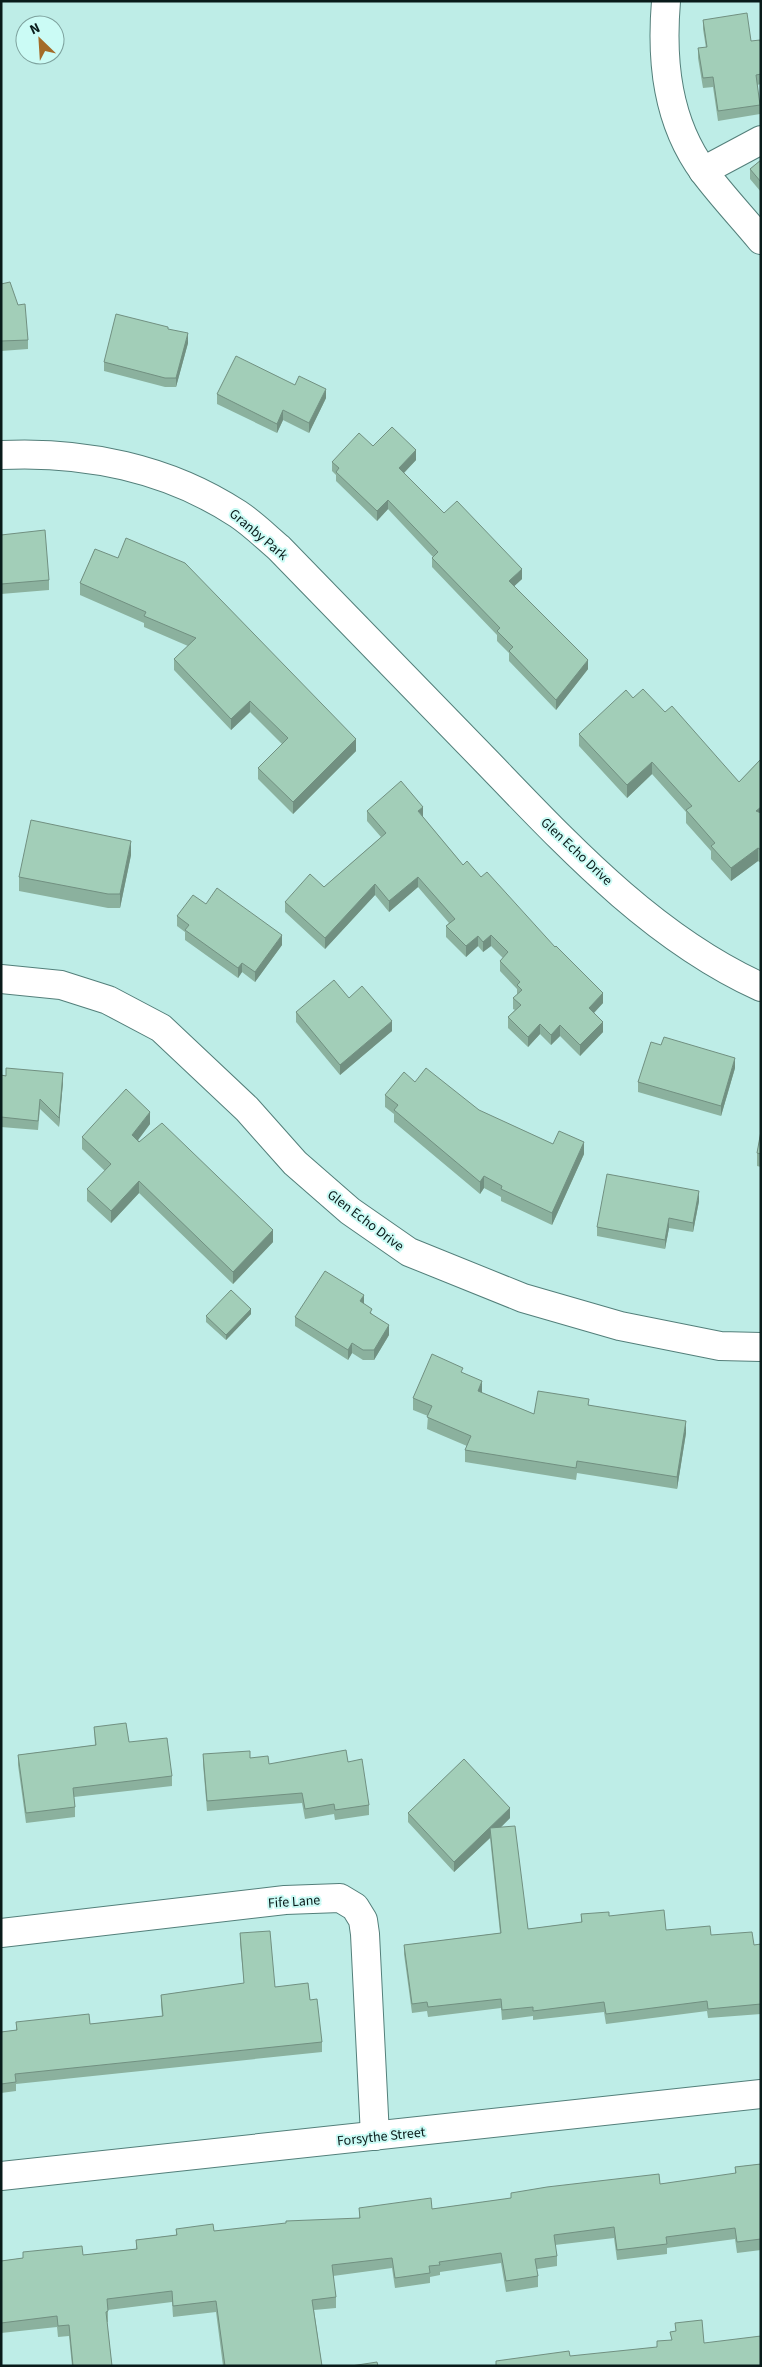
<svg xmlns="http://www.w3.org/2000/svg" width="762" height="2367" font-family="'Source Sans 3',sans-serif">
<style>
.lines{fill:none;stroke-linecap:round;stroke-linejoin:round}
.minor-casing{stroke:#537f7a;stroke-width:30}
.minor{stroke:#fff;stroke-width:28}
.wall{fill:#8bb19e}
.shaded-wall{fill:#719081}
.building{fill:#a2ceb8;stroke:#719081}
.labels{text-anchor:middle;stroke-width:4;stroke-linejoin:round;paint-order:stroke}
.street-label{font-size:14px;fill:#091b1a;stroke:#cbfbf5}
</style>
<rect width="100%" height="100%" fill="#beede7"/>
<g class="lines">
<defs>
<g id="minor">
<path d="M666 1C661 61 667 122 704 172 722 196 742 217 761 240"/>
<polyline points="703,171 761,140"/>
<path d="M1 455C84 451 168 468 238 514 253 524 266 537 279 548 349 620 418 691 488 763 569 847 653 938 761 987"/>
<polyline points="1,979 61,985 108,1000 161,1028 247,1109 295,1163 350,1211 409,1252 523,1298 620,1326 720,1346 761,1347"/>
<polyline points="1,1933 285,1900 340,1898 355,1907 363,1920 365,1934 375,2136"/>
<polyline points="1,2176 761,2094"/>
</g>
</defs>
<!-- minor casing -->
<use href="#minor" class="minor-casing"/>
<!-- minor -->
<use href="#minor" class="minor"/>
</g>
<!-- wall -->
<g class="wall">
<polygon points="703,20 761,45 761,84 757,85 760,105 760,114 718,121 713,87 703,88 698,58 698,48 706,48 703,29"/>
<polygon points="761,160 761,192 750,179 750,169"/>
<polygon points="1,284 18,305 28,340 28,349 1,351"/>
<polygon points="168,329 188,343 176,387 165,387 104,371 104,362"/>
<polygon points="295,385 326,398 309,433 283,420 277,433 217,404 217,394"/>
<polygon points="373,446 416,460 404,473 444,513 522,579 514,586 588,669 556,710 509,661 509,653 497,641 497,635 432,567 432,558 433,557 388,509 377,521 336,481 336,475 332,471 332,462"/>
<polygon points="1,535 49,580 49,590 1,594"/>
<polygon points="95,549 356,751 293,814 258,779 258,768 282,744 250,712 231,730 174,670 174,659 188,646 144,627 144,623 80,595 80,583"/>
<polygon points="633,698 665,712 739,782 761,759 761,863 758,861 731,881 711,859 711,851 686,823 686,812 652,774 627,798 579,746 579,734"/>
<polygon points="367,811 423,817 463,865 481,877 603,1003 594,1013 603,1032 580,1056 560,1036 551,1045 540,1034 528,1047 508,1028 508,1017 515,1010 513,1009 513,998 517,995 517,989 500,971 500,961 503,958 491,946 483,952 478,946 466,957 446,937 446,926 449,923 418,887 389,912 375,895 325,949 285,912 285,902 324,887 381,837 367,821"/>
<polygon points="131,855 120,908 108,908 19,891 19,877"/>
<polygon points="206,904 282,945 255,982 242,972 238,978 185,940 185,932 177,926 177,916"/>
<polygon points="349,998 392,1031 340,1075 296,1022 296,1012"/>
<polygon points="735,1068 721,1116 638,1092 638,1082"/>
<polygon points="1,1075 63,1082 59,1127 40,1109 38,1130 1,1127"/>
<polygon points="415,1082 553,1144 584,1154 552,1225 501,1201 501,1197 484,1188 480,1194 394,1122 394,1114 385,1107 385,1095"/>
<polygon points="150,1124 138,1140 273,1242 233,1284 139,1193 111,1223 87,1201 87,1189 105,1171 82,1149 82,1137"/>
<polygon points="761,1131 761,1167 757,1166 757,1153"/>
<polygon points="699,1201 693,1232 669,1228 665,1249 597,1236 597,1227"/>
<polygon points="364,1304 389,1335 374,1360 363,1360 352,1353 348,1360 295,1326 295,1317"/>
<polygon points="251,1314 226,1340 206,1322 206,1316"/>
<polygon points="463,1373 482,1393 534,1414 589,1405 686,1433 677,1489 577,1473 576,1480 465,1462 465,1450 467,1446 427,1429 428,1416 413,1410 413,1398"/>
<polygon points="94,1727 129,1742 172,1776 172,1786 74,1797 75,1807 75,1817 26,1823 18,1765 18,1755 95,1745"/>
<polygon points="203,1754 250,1758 269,1764 348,1762 369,1805 369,1815 335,1820 334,1814 305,1819 302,1803 207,1811 203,1764"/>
<polygon points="408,1813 510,1818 501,1827 528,1929 581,1922 581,1914 609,1916 666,1930 711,1935 754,1945 761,1944 761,2014 708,2018 707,2011 606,2024 604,2012 533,2020 533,2016 502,2020 501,2008 428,2017 427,2011 412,2013 404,1954 404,1945 500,1933 490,1838 454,1872 408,1822"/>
<polygon points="240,1933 275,1987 310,2000 322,2042 322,2052 16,2084 16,2091 1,2093 1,2032 16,2030 16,2022 90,2024 162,2016 161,2005 161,1995 244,1983 240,1943"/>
<polygon points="761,2164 761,2250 737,2253 735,2239 667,2248 667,2254 617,2260 614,2238 555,2245 557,2256 557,2266 537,2269 538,2276 538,2287 506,2292 501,2263 440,2272 440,2275 430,2277 430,2283 395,2288 392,2268 333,2276 336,2297 336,2308 314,2310 322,2366 223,2366 216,2312 173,2317 172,2302 108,2310 108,2322 107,2322 112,2366 72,2366 69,2336 58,2337 57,2327 1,2333 1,2261 23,2258 23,2252 83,2255 136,2249 136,2240 176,2235 176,2229 214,2231 359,2218 359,2208 432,2209 511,2198 511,2193 660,2184 735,2174 735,2167"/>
</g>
<!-- shaded-wall -->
<g class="shaded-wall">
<polygon points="188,333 188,343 176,387 176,378"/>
<polygon points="326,389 326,398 309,433 309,423"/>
<polygon points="283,410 283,420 277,433 277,424"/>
<polygon points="416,450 416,460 399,478 399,468"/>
<polygon points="388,500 388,509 377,521 377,511"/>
<polygon points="522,569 522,579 509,591 509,581"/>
<polygon points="588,660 588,669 556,710 556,700"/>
<polygon points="250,701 250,712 231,730 231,719"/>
<polygon points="356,739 356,751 293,814 293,802"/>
<polygon points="652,762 652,774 627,798 627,785"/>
<polygon points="423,807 423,817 418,811"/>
<polygon points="761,807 761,820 756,811"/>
<polygon points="131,841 131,855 120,908 120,894"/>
<polygon points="758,848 758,861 731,881 731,868"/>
<polygon points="418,877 418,887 389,912 389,901"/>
<polygon points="375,884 375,895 325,949 325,938"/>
<polygon points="282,935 282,945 255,982 255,972"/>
<polygon points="491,935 491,946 483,952 483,942"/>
<polygon points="478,936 478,946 466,957 466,946"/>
<polygon points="242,963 242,972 238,978 238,968"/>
<polygon points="603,993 603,1003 589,1018 589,1008"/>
<polygon points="392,1021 392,1031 340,1075 340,1065"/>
<polygon points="603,1022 603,1032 580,1056 580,1045"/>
<polygon points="540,1024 540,1034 528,1047 528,1037"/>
<polygon points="560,1025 560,1036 551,1045 551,1035"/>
<polygon points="735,1058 735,1068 721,1116 721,1106"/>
<polygon points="63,1073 63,1082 59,1127 59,1118"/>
<polygon points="150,1112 150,1124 132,1148 132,1135"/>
<polygon points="584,1142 584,1154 552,1225 552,1213"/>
<polygon points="484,1176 484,1188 480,1194 480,1182"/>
<polygon points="139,1181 139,1193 111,1223 111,1211"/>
<polygon points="699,1191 699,1201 693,1232 693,1223"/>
<polygon points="669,1218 669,1228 665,1249 665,1240"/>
<polygon points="273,1230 273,1242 233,1284 233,1272"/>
<polygon points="364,1295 364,1305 360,1301"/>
<polygon points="251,1309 251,1314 226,1340 226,1335"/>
<polygon points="389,1325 389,1335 374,1360 374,1350"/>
<polygon points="352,1343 352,1353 348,1360 348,1350"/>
<polygon points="482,1381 482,1393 478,1391"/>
<polygon points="686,1421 686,1433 677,1489 677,1477"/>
<polygon points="510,1808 510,1818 491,1837 490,1828 490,1838 454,1872 454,1862"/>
</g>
<!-- building -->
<g class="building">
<polygon points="747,13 751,41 760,40 761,45 761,74 756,75 760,105 718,111 713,77 703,78 698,48 707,47 703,20"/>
<polygon points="761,160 761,182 750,169"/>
<polygon points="10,282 18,305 25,304 28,340 1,341 1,284"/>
<polygon points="116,314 168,327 168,329 188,333 176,378 165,378 104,362"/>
<polygon points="236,356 295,385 299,376 326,389 309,423 283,410 277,424 217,394"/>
<polygon points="392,427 416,450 399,468 444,513 457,501 522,569 509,581 588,660 556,700 509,651 513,647 497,631 500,628 432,558 438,552 388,500 377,511 336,472 339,468 332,462 359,433 373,446"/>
<polygon points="45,530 49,580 1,584 1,535"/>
<polygon points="126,538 185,563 356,739 293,802 258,768 288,738 250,701 231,719 174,659 196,638 144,616 146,612 80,583 95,549 118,558"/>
<polygon points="643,689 665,712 672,706 739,782 761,759 761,807 756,811 761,813 761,850 758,848 731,868 711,846 715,843 686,810 692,806 652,762 627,785 579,734 626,690 633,698"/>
<polygon points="401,781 423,807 418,811 463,865 467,861 481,877 487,872 555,947 556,946 603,993 589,1008 603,1022 580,1045 560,1025 551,1035 540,1024 528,1037 508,1017 521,1005 513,998 522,990 517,985 520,982 500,961 508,952 491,935 483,942 478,936 466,946 446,926 455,919 418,877 389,901 375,884 325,938 285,902 310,874 324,887 386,833 367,811"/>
<polygon points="31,820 131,841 120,894 108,894 19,877"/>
<polygon points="217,888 282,935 255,972 242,963 238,968 185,930 189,925 177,916 193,895 206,904"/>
<polygon points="334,980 349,998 362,986 392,1021 340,1065 296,1012"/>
<polygon points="664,1037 735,1058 721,1106 638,1082 651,1042 661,1045"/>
<polygon points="6,1068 63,1073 59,1118 40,1099 38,1121 1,1117 1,1075 6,1076"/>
<polygon points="426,1068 479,1110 553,1144 559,1131 584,1142 552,1213 501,1189 502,1186 484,1176 480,1182 394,1110 398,1105 385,1095 404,1072 415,1082"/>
<polygon points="126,1089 150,1112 132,1135 139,1142 162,1123 273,1230 233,1272 139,1181 111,1211 87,1189 111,1164 82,1137"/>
<polygon points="761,1131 761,1154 757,1153"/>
<polygon points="607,1174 699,1191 693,1223 669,1218 665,1240 597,1227"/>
<polygon points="325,1271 364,1295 360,1301 372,1309 370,1313 389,1325 374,1350 363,1350 352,1343 348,1350 295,1317"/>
<polygon points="231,1290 251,1309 226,1335 206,1316"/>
<polygon points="432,1354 463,1368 461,1372 482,1381 478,1391 534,1414 538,1391 589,1399 588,1405 686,1421 677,1477 577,1461 576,1468 465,1450 471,1436 427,1417 432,1406 413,1398"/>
<polygon points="126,1723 129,1742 167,1738 172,1776 73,1788 75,1807 26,1813 18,1755 96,1745 94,1727"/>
<polygon points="346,1750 348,1762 362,1759 369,1805 335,1810 334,1804 305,1809 302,1793 207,1801 203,1754 250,1751 250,1758 268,1756 269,1764"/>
<polygon points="464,1759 510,1808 454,1862 408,1813"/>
<polygon points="515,1826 528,1929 582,1922 581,1914 609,1912 609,1916 664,1910 666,1930 710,1926 711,1935 752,1932 754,1945 761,1944 761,2004 708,2009 707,2001 606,2014 604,2002 533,2011 533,2007 502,2010 501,1999 428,2007 427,2002 412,2004 404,1945 501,1933 490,1828"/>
<polygon points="270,1931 275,1987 308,1983 310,2000 317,1999 322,2042 15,2074 16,2082 1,2084 1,2032 17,2030 16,2022 89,2014 90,2024 163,2016 161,1995 244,1983 240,1933"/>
<polygon points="761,2164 761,2239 737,2242 735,2228 666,2237 667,2244 617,2250 614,2227 554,2235 557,2256 535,2259 538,2276 506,2281 501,2253 439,2262 440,2265 429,2266 430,2273 395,2278 392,2258 332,2265 336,2297 312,2300 322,2366 225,2366 216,2301 173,2306 172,2291 107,2299 108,2311 106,2312 112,2366 73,2366 69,2325 58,2326 57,2316 1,2323 1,2261 23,2258 23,2252 82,2246 83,2255 137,2249 136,2240 177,2235 176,2229 213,2224 214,2231 286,2223 286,2221 360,2218 359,2208 431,2198 432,2209 511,2198 511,2193 547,2187 659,2174 660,2184 736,2173 735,2167"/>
<polygon points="702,2320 704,2343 761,2336 761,2366 496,2366 496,2361 569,2351 570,2356 657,2347 657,2341 672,2340 670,2332 676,2331 675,2323"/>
<polygon points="377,2362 378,2366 351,2366"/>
</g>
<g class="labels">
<!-- street labels -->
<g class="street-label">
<text transform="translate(259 534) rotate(40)" y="5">Granby Park</text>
<text transform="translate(577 851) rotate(43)" y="5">Glen Echo Drive</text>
<text transform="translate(366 1220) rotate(37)" y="5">Glen Echo Drive</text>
<text transform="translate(294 1901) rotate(-4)" y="5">Fife Lane</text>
<text transform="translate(381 2136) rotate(-6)" y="5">Forsythe Street</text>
</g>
</g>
<!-- border -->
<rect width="762" height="2367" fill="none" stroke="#091b1a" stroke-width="5"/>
<!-- north arrow -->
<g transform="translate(40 40) rotate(335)"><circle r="24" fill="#cbfbf5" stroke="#7da19d"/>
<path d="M0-4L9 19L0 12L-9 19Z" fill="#a36b28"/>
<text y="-8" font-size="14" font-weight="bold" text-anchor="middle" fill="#091b1a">N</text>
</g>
</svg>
